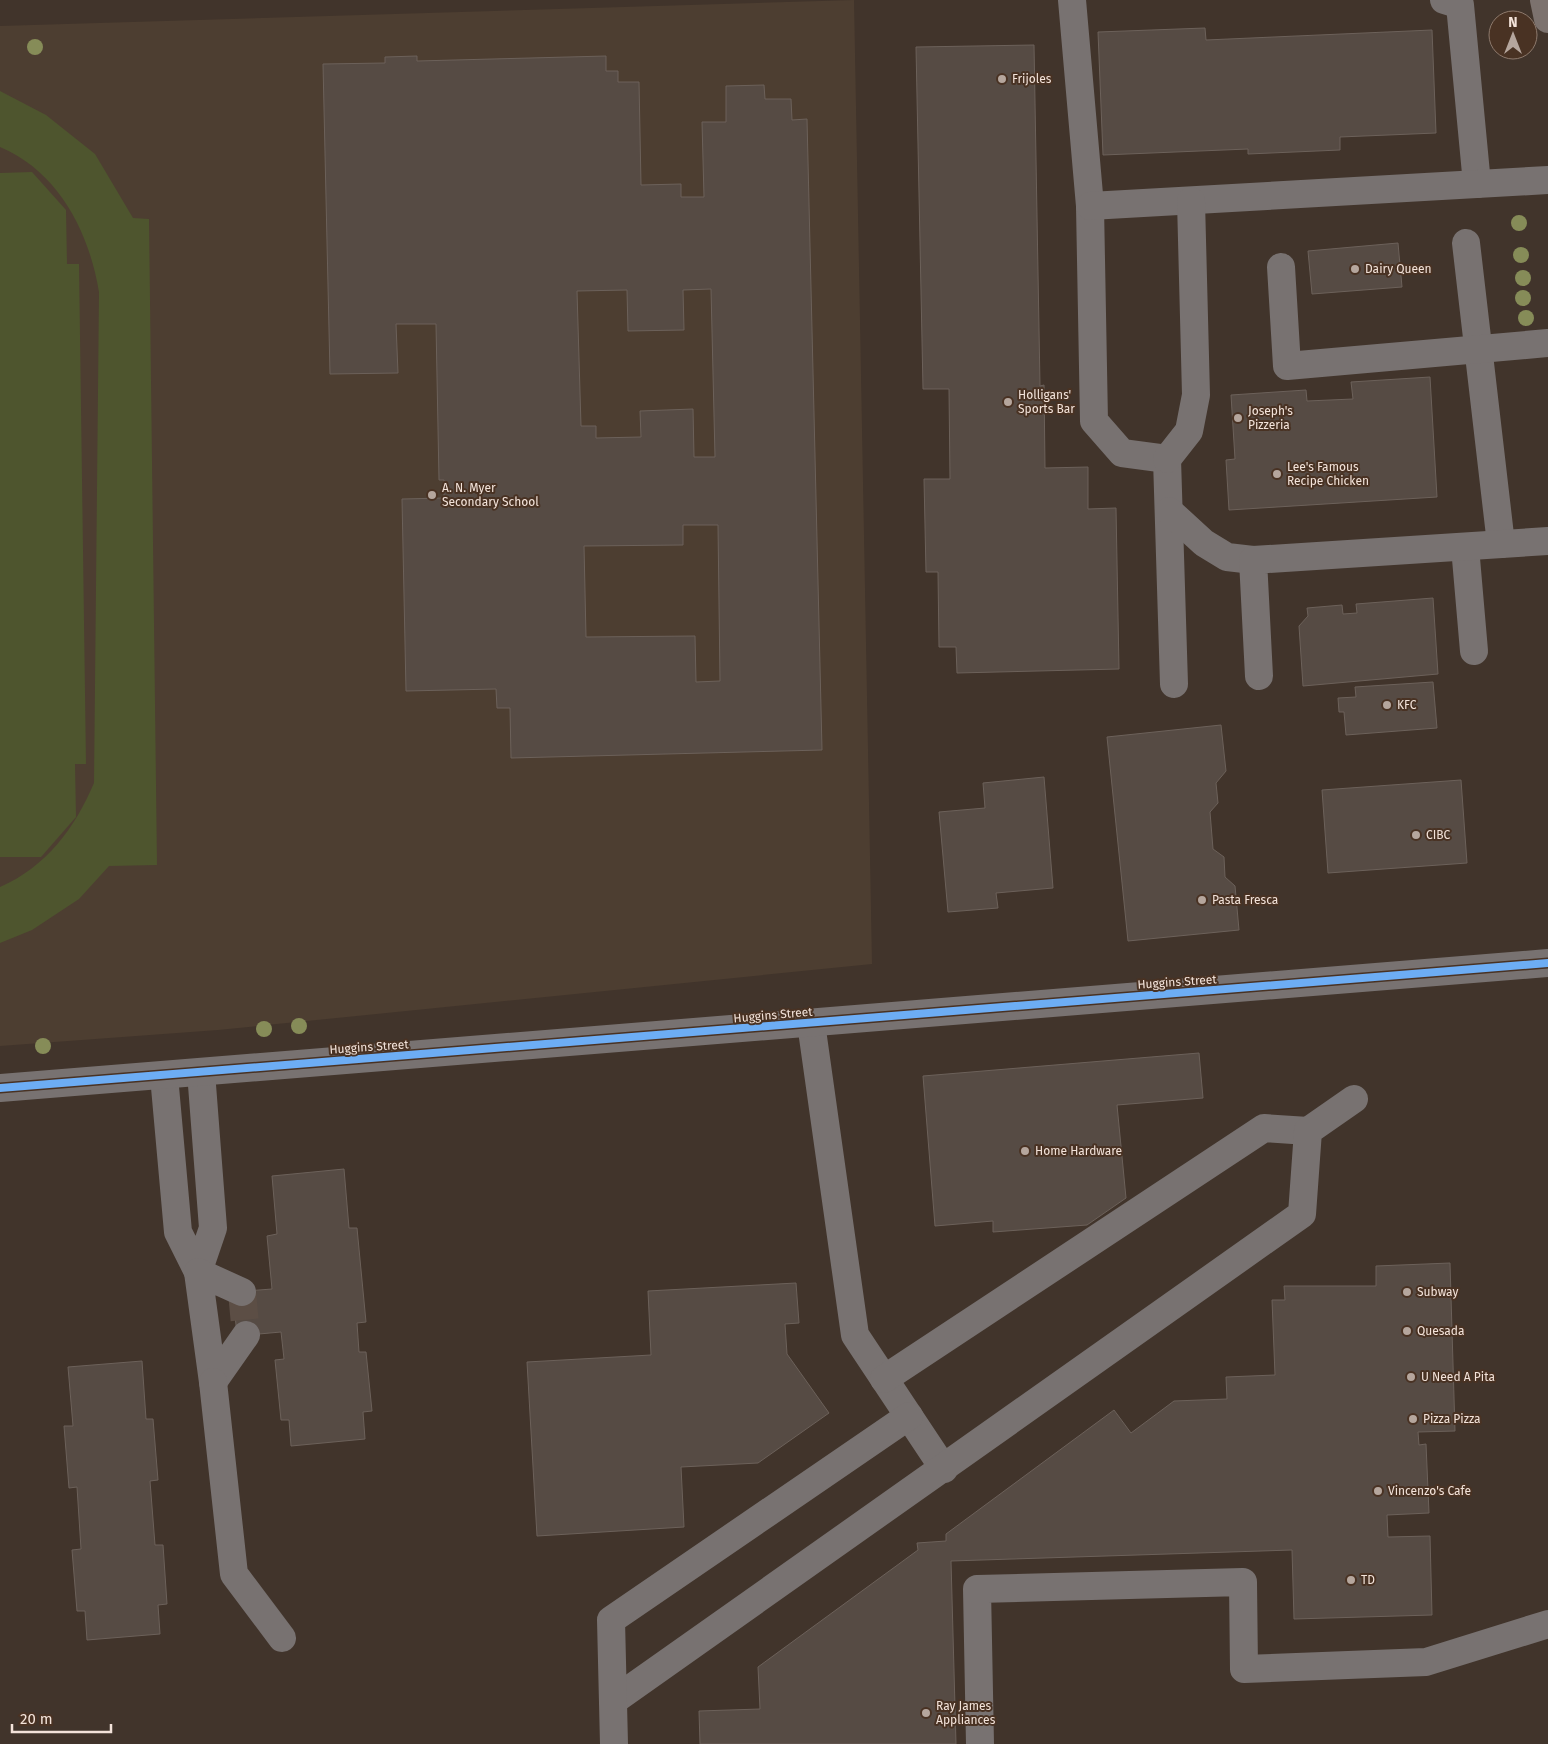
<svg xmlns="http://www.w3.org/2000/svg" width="1548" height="1744" font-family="'Fira Sans',sans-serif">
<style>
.education{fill:#4d3e31}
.green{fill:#4e552e}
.building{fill:#564b44;stroke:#6c615a;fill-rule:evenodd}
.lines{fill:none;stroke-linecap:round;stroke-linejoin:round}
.minor-tunnel{stroke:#5c4e45;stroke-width:28;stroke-dasharray:28 14;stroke-linecap:butt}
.minor{stroke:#787271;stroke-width:28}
.major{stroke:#7c726e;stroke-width:28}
.cycleway-casing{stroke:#493223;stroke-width:11}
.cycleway{stroke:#6dadf4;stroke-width:8}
.tree{fill:#868c58}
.poi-dot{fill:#b5a69d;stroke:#493223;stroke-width:2}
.labels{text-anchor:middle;stroke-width:4;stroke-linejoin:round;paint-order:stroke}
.poi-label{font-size:12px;fill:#f3e3da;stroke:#493223;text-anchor:start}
.street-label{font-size:12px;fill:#f3e3da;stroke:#493223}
</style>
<rect width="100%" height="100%" fill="#41342b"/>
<!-- education -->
<polygon class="education" points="854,0 872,964 218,1030 0,1046 0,26"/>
<!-- green -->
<g class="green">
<path d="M0 91 46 115 95 154 133 218 149 219 157 865 109 866 79 899 32 930 0 943V887C46 867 75 828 94 783L99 292C89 232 59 172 0 147Z"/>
<polygon points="32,172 66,210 67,264 79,264 86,764 75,764 76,817 41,857 0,857 0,173"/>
</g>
<!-- building -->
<g class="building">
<polygon points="1205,28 1206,40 1432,30 1436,133 1340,137 1340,150 1248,154 1248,149 1103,155 1098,32"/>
<polygon points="1034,45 1040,386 1044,385 1045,468 1088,467 1088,509 1116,508 1119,669 957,673 956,647 939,647 938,572 926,572 924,479 950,479 949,389 923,389 916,47"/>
<path d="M417 56V61L606 56V71H618V82H639L641 185 681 184V197H704L702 122H726V86L764 85 765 99H791L792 120 807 119 822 750 511 758 510 708H497L496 689 406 691 402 499 444 498V480H439L436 324H396L398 373 330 374 323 64 385 63V57ZM711 289 715 457H694L693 409 640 411 641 437 596 438V426H581L577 291 627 290 628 331 684 330 683 290ZM683 525H718L720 681 696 682 695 636 586 637 584 546 683 545Z"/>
<polygon points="1398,243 1402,287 1312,294 1308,251"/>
<polygon points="1430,377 1437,497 1229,510 1226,460 1235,459 1231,395 1306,390 1307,401 1353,399 1351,382"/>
<polygon points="1433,598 1438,674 1303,686 1299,626 1308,616 1307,608 1342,605 1343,614 1357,613 1356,604"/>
<polygon points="1433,682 1437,728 1346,735 1344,712 1339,712 1338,698 1356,697 1355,687"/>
<polygon points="1221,725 1226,771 1216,783 1218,803 1210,812 1213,849 1224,857 1225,877 1235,886 1239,930 1128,941 1107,737"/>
<polygon points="1044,777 1053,888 996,893 998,908 948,912 939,812 985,808 983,783"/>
<polygon points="1461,780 1467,863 1328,873 1322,790"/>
<polygon points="1199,1053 1203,1098 1117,1105 1126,1198 1087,1225 993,1232 993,1221 935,1226 923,1076"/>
<polygon points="344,1169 349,1228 357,1228 366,1322 357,1323 359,1352 366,1352 372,1411 363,1412 365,1439 291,1446 289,1420 281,1420 275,1360 284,1359 281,1332 237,1336 233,1292 272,1289 267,1236 277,1234 272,1176"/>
<polygon points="1450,1263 1455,1431 1418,1432 1419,1445 1426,1444 1429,1513 1387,1515 1388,1537 1430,1536 1432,1615 1294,1619 1292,1550 951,1561 956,1744 700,1744 699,1711 760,1709 758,1667 918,1550 917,1543 946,1541 946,1534 1114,1410 1131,1433 1174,1401 1227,1399 1226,1377 1275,1375 1272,1300 1285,1300 1284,1286 1376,1286 1376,1266"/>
<polygon points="796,1283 799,1323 785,1324 787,1354 829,1413 758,1463 681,1467 684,1527 537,1536 527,1362 651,1355 648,1291"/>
<polygon points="142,1361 146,1419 153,1419 158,1480 150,1481 155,1545 163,1545 167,1604 158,1605 160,1634 87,1640 85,1611 77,1611 72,1550 81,1549 77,1487 69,1488 64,1426 73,1426 68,1367"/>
</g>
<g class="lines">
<!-- minor-tunnel -->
<polyline class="minor-tunnel" points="242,1292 246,1335"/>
<!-- minor -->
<g class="minor">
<polyline points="1072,0 1090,206 1094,421 1122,453 1167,459 1174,684"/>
<polyline points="1444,0 1460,5 1477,184"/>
<polyline points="1090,206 1548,180"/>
<polyline points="1466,243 1501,544"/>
<polyline points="1281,267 1287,366 1548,343"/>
<polyline points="1167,459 1189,431 1196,395 1191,201"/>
<polyline points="1169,511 1204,543 1227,557 1253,560"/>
<polyline points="1465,547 1474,651"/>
<polyline points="1259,676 1253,560 1548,541"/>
<polyline points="811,1023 855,1335 944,1469"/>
<polyline points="164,1076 178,1232 198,1272 213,1228 201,1072"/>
<polyline points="0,1088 1548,963"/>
<polyline points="242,1292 198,1272 213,1382 246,1335"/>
<polyline points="884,1379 1264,1128 1308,1131"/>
<polyline points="213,1382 234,1574 282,1638"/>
<polyline points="613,1701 1302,1214 1308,1131 1354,1099"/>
<polyline points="614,1744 611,1620 909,1416"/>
<polyline points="980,1744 977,1589 1243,1582 1244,1669 1426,1662 1548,1624"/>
</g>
<!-- major -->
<polyline class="major" points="1544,0 1548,19"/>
<defs>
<polyline id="cycleway" points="0,1088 1548,963"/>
</defs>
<!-- cycleway casing -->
<use href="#cycleway" class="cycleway-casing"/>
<!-- cycleway -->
<use href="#cycleway" class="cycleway"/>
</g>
<!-- trees -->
<g class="tree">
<circle cx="35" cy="47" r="8"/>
<circle cx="1519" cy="223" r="8"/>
<circle cx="1521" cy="255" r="8"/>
<circle cx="1523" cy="278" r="8"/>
<circle cx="1523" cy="298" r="8"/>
<circle cx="1526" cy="318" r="8"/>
<circle cx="299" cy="1026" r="8"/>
<circle cx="264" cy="1029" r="8"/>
<circle cx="43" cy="1046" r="8"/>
</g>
<!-- markers -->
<g class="poi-dot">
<circle cx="1002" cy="79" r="5"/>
<circle cx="1355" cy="269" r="5"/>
<circle cx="1008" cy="402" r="5"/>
<circle cx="1238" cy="418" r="5"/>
<circle cx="1277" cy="474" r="5"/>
<circle cx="432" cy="495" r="5"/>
<circle cx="1387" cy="705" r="5"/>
<circle cx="1416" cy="835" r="5"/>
<circle cx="1202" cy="900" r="5"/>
<circle cx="1025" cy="1151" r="5"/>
<circle cx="1407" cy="1292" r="5"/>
<circle cx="1407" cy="1331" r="5"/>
<circle cx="1411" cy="1377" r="5"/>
<circle cx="1413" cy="1419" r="5"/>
<circle cx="1378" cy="1491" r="5"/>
<circle cx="1351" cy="1580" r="5"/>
<circle cx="926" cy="1713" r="5"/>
</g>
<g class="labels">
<!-- poi labels -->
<g class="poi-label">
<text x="1012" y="83">Frijoles</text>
<text x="1365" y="273">Dairy Queen</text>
<text x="1018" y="399">Holligans'<tspan x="1018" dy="14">Sports Bar</tspan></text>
<text x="1248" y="415">Joseph's<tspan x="1248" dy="14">Pizzeria</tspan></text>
<text x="1287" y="471">Lee's Famous<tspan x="1287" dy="14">Recipe Chicken</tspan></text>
<text x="442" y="492">A. N. Myer<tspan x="442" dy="14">Secondary School</tspan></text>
<text x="1397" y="709">KFC</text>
<text x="1426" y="839">CIBC</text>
<text x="1212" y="904">Pasta Fresca</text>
<text x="1035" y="1155">Home Hardware</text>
<text x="1417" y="1296">Subway</text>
<text x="1417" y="1335">Quesada</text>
<text x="1421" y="1381">U Need A Pita</text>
<text x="1423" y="1423">Pizza Pizza</text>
<text x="1388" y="1495">Vincenzo's Cafe</text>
<text x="1361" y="1584">TD</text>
<text x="936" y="1710">Ray James<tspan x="936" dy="14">Appliances</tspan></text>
</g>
<!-- street labels -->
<g class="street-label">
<text transform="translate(1177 982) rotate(-4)" y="4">Huggins Street</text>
<text transform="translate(773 1015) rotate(-5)" y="4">Huggins Street</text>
<text transform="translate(369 1047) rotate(-4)" y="4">Huggins Street</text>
</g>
</g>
<!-- north arrow -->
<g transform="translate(1513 35)"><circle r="24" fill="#493223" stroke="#8d796c"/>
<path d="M0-4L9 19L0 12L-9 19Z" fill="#b5a69d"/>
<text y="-8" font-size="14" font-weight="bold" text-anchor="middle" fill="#f3e3da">N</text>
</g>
<!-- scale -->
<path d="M12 1724v8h99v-8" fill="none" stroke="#f3e3da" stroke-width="2.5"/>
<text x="20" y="1724" font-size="15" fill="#f3e3da" stroke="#493223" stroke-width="4" paint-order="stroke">20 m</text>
</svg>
